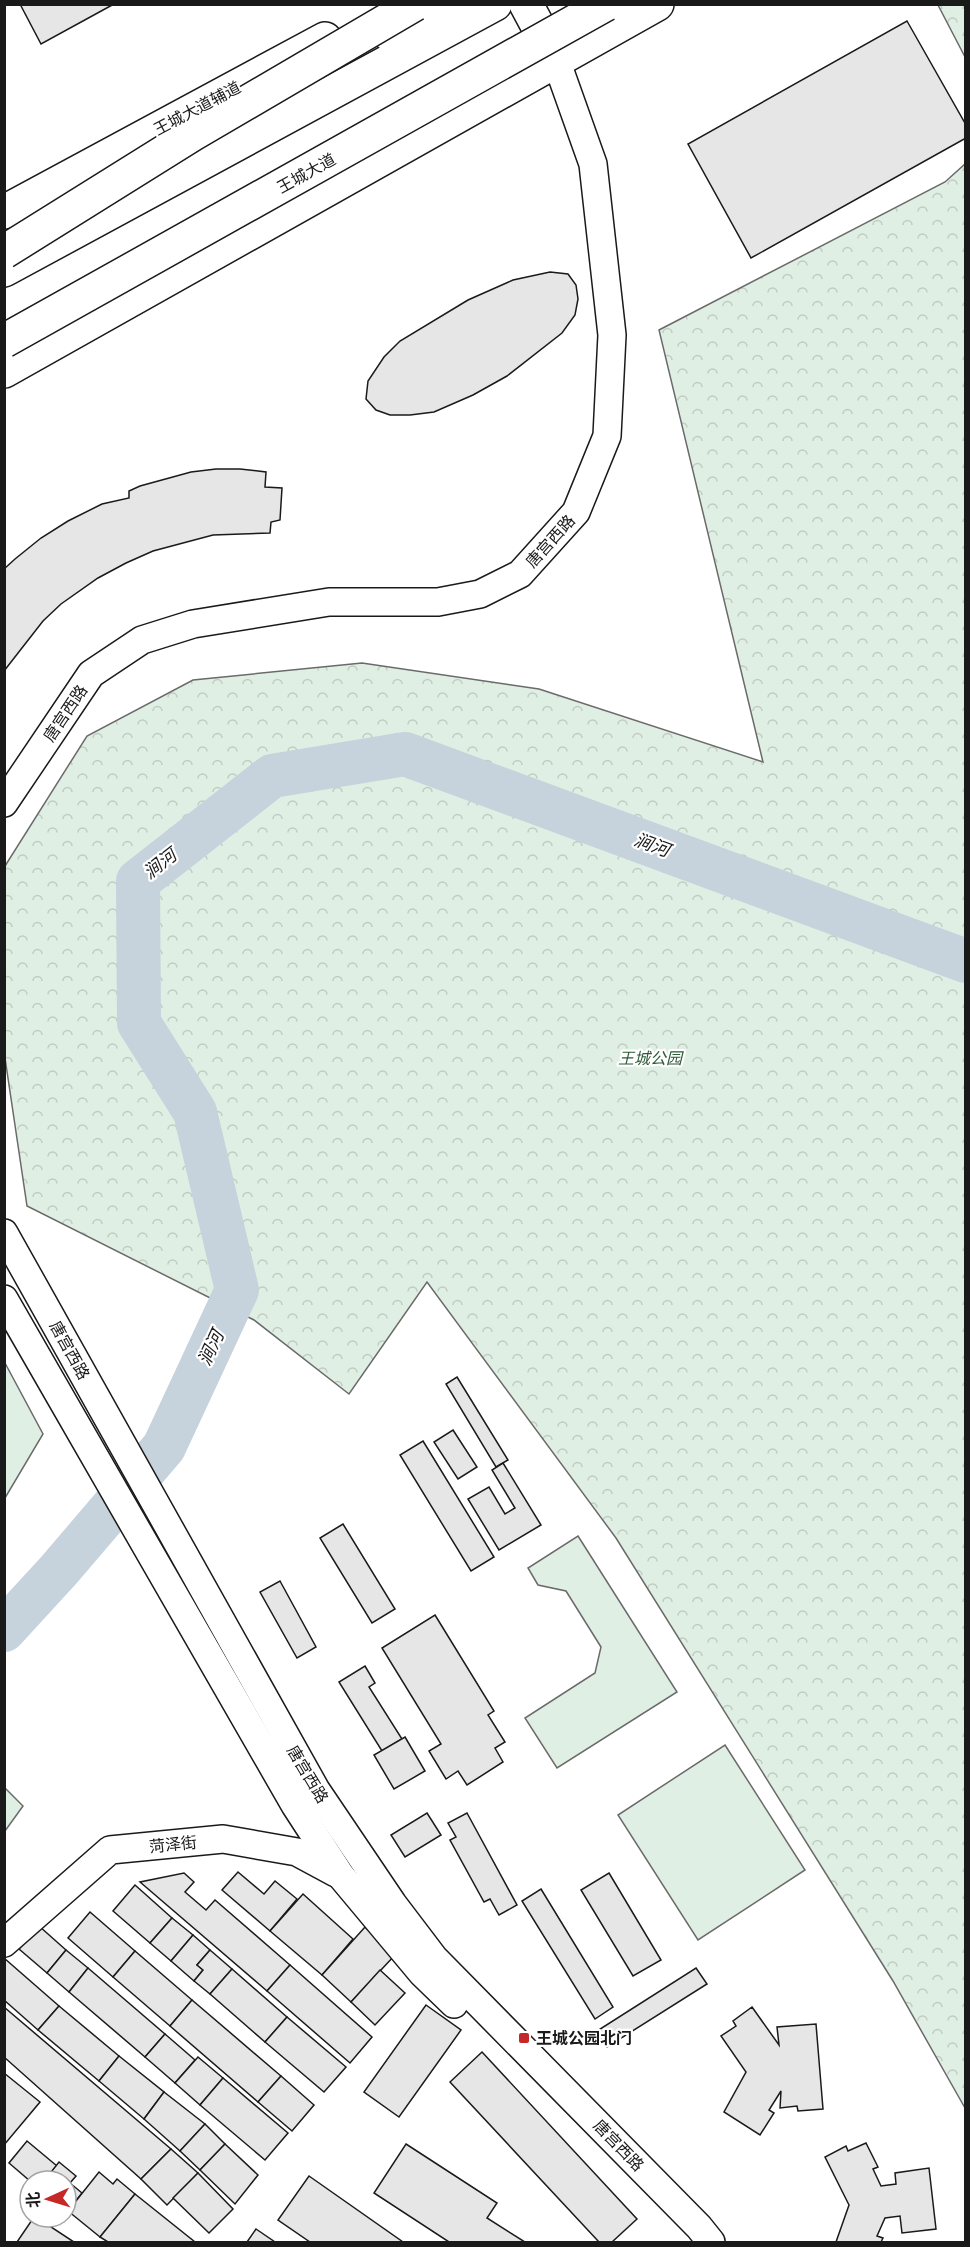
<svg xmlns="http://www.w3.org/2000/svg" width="970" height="2247" font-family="Merriweather,'Noto Sans SC',serif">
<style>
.grass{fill:#e0efe3;stroke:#6a6a6a;stroke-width:1.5}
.park{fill:url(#park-crowns);stroke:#6a6a6a;stroke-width:1.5}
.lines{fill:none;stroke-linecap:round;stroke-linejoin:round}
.river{stroke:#c6d2dc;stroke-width:44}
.building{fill:#e6e6e6;stroke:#1a1a1a;stroke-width:1.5}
.minor-casing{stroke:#1a1a1a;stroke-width:30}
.major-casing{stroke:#1a1a1a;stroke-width:36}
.highway-casing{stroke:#1a1a1a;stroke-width:36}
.minor{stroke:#fff;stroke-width:27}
.major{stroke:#fff;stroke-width:33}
.highway{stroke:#fff;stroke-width:33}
.highway-bridge-casing{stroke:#1a1a1a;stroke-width:36;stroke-linecap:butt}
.highway-bridge{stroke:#fff;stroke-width:33}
.poi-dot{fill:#c62828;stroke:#fff;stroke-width:2}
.labels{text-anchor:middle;stroke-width:4.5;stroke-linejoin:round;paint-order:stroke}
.street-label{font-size:16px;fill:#1a1a1a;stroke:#fff}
.park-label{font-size:16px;font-style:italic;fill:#2b5a34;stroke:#fff}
.poi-label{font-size:16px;font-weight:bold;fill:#1a1a1a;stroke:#fff;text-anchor:start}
.water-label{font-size:18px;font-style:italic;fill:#1a1a1a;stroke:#fff}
</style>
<defs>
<pattern id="park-crowns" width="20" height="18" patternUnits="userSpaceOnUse" patternTransform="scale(1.5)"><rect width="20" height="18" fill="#e0efe3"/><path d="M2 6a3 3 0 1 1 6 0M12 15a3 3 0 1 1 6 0" fill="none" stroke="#c0ccc2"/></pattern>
</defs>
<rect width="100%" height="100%" fill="#fff"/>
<!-- grass -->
<g class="grass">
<polygon points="5,1363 43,1434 5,1498"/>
<polygon points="578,1536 677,1692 557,1768 525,1718 595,1673 601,1647 566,1591 538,1585 528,1568"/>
<polygon points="725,1745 805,1870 698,1940 618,1815"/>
<polygon points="5,1788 23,1806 5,1831 4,1831"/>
</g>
<!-- park -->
<g class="park">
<polygon points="938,5 965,5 965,57"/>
<polygon points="965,164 965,2108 893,1981 616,1538 427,1282 349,1394 254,1320 27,1206 5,1058 5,866 87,736 193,680 362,663 539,689 763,762 659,330 945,182"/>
</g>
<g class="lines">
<!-- river -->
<polyline class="river" points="4,1630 59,1570 164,1447 237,1290 195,1112 139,1023 138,881 272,776 405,754 966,961"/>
</g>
<!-- building -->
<g class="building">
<polygon points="20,4 114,4 41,44"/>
<polygon points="907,21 966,125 966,138 751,258 688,144"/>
<polygon points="550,272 568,274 576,285 578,299 575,315 562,333 507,376 473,395 434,412 410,415 390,415 376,410 366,399 368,381 384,357 400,341 468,300 513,280"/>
<polygon points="216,469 240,469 266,472 265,487 282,488 280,520 271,522 270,533 213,535 153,551 126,563 98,578 61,604 43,621 4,671 4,569 15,559 41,538 68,521 102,504 129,498 129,491 140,486 191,472"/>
<polygon points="457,1377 508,1460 496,1467 446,1384"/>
<polygon points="453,1430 477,1467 458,1479 434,1442"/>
<polygon points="423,1441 494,1557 471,1571 400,1455"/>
<polygon points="503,1463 541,1525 499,1550 468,1499 489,1487 505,1514 515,1508 492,1470"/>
<polygon points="343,1524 395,1609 372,1623 320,1538"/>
<polygon points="280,1581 316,1647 297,1658 260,1592"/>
<polygon points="435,1615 494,1711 488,1715 505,1742 495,1748 503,1762 467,1785 458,1771 446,1779 429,1751 441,1744 382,1648"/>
<polygon points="365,1666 375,1683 369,1687 402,1739 382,1751 339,1682"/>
<polygon points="405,1737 425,1771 394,1789 374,1755"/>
<polygon points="427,1813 441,1835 405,1857 391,1835"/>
<polygon points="467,1813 517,1905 499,1915 490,1899 484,1902 450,1840 456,1837 448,1823"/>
<polygon points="238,1872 264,1894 275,1881 297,1899 270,1931 222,1890"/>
<polygon points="184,1873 194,1882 185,1892 206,1910 215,1900 290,1965 267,1991 140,1882"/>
<polygon points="609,1873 661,1960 633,1976 581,1890"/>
<polygon points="135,1885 172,1918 150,1943 113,1911"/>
<polygon points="541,1889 613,2007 595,2019 522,1901"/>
<polygon points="303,1894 353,1939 322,1975 270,1931"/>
<polygon points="90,1912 135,1951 113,1977 68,1938"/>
<polygon points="172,1918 193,1935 171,1961 150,1943"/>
<polygon points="39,1926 66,1950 47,1973 19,1949"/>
<polygon points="365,1927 395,1955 351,2002 322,1975"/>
<polygon points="193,1935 210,1950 197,1965 203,1970 194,1981 171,1961"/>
<polygon points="66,1950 88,1968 69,1992 47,1973"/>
<polygon points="210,1950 232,1969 210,1994 194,1981 203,1970 197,1965"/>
<polygon points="135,1951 192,2000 170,2026 113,1977"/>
<polygon points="4,1958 59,2006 38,2030 4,2000"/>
<polygon points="290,1965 372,2037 350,2063 267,1991"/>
<polygon points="88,1968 165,2034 145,2057 69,1992"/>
<polygon points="696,1968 707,1984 607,2047 597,2031"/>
<polygon points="232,1969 287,2017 265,2042 210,1994"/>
<polygon points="380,1970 405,1993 375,2025 351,2002"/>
<polygon points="192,2000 281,2076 258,2102 170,2026"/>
<polygon points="426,2005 461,2030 399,2117 364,2092"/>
<polygon points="59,2006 119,2056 99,2081 38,2030"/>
<polygon points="4,2007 171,2149 141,2179 4,2057"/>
<polygon points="752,2007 779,2045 777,2027 816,2024 823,2109 798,2111 797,2106 780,2108 781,2091 769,2110 774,2113 760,2135 724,2112 746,2072 721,2036 736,2026 733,2021"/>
<polygon points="287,2017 346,2067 324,2092 265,2042"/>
<polygon points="165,2034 195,2060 175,2083 145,2057"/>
<polygon points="482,2052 637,2219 612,2242 599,2242 450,2082"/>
<polygon points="119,2056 164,2092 144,2119 99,2081"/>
<polygon points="198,2057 223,2078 200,2105 175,2083"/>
<polygon points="4,2073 40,2102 4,2145"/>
<polygon points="281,2076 314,2105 292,2131 258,2102"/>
<polygon points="223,2078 288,2133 265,2160 200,2105"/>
<polygon points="164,2092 205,2124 180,2151 144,2119"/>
<polygon points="205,2124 225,2144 200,2170 180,2151"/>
<polygon points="27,2141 57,2166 44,2181 30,2181 9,2163"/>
<polygon points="866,2143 878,2167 873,2169 881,2186 896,2184 895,2173 929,2168 936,2229 902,2233 900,2216 885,2218 877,2236 883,2238 881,2242 836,2242 849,2205 825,2157 846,2146 848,2151"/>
<polygon points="225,2144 258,2175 235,2204 200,2170"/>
<polygon points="406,2144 497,2203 487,2218 525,2242 449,2242 374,2193"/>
<polygon points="171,2149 198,2173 167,2205 141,2179"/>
<polygon points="59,2162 76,2176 70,2183 82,2193 68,2211 66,2210 66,2181 44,2181"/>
<polygon points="99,2172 113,2184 117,2179 135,2194 100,2237 68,2211"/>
<polygon points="198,2173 233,2209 209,2233 173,2198"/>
<polygon points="309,2176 403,2242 310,2242 278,2220"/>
<polygon points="135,2194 195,2242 108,2242 100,2237"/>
<polygon points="34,2217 36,2217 74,2242 17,2242"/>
<polygon points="256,2229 275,2242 247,2242"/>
</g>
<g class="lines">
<defs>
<g id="minor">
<polyline points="4,803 91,674 142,640 193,624 329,602 438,602 480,594 520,574 576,512 607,436 612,335 593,164 556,60"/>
<polyline points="4,1233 316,1790 393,1904 434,1958 699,2227 711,2242"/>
<polyline points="4,1299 295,1805 341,1876 422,1973 454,2004"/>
<polyline points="4,1943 110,1850 223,1839 297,1852 336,1873"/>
</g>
<g id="major">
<polyline points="526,4 556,60"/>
<polyline points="389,34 443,4"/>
<polyline points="4,212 325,39"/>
<polyline points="4,371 657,4"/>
</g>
<polyline id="highway" points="4,270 495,4"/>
</defs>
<!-- minor casing -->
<use href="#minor" class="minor-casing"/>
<!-- major casing -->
<use href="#major" class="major-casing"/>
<!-- highway casing -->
<use href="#highway" class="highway-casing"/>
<!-- minor -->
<use href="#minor" class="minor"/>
<!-- major -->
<use href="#major" class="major"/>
<!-- highway -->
<use href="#highway" class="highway"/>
<defs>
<g id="highway-bridge">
<polyline points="4,252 193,134 415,4"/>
<polyline points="4,341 606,4"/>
</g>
</defs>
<!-- highway-bridge casing -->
<use href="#highway-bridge" class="highway-bridge-casing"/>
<!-- highway-bridge -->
<use href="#highway-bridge" class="highway-bridge"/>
</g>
<!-- markers -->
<rect class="poi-dot" x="518" y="2032" width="12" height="12" rx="3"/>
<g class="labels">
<!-- street labels -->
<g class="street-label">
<text transform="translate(197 108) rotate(-28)" y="6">王城大道辅道</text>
<text transform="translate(306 173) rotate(-29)" y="6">王城大道</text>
<text transform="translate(550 541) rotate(-48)" y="6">唐宫西路</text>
<text transform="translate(65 713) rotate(-56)" y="6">唐宫西路</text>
<text transform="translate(70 1350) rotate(61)" y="6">唐宫西路</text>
<text transform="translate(308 1774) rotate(59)" y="6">唐宫西路</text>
<text transform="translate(173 1844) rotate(-6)" y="6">菏泽街</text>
<text transform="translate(619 2145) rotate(46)" y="6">唐宫西路</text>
</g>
<!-- park labels -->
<g class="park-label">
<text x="650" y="1064">王城公园</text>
</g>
<!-- poi labels -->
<g class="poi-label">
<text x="536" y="2044">王城公园北门</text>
</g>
<!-- water labels -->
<g class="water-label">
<text transform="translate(652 845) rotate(20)" y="6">涧河</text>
<text transform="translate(160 864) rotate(-38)" y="6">涧河</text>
<text transform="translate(211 1348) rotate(-65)" y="6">涧河</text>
</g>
</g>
<!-- border -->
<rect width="970" height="2247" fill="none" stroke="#1a1a1a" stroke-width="12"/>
<!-- north arrow -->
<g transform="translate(48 2199) rotate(266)"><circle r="28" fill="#ffffff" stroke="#a3a3a3" stroke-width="1.5"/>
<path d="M0-4.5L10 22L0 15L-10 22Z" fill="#c62828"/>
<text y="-9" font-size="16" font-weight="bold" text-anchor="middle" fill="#1a1a1a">北</text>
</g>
</svg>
